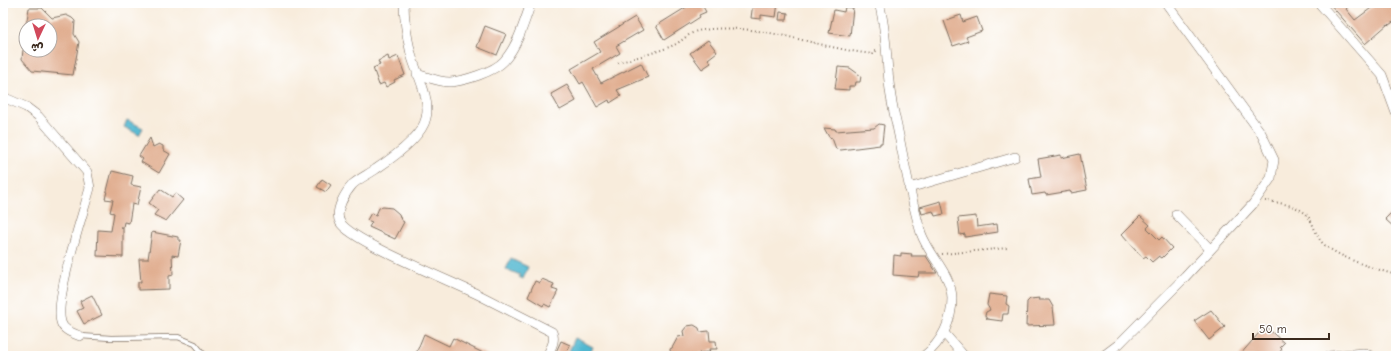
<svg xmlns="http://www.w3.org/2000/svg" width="1399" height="359" font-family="'Comic Neue','Playpen Sans Arabic',sans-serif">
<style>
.water{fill:#51b7d0;stroke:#467077}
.building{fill:#e1ae90}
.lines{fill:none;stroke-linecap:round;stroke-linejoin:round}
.lane-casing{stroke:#7d6e60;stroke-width:6}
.street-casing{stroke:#7d6e60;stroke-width:10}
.path{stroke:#7d6e60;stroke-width:2;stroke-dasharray:1 3;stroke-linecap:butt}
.lane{stroke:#fff;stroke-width:4.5}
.street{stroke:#fff;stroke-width:9}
</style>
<rect width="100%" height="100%" fill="#fff"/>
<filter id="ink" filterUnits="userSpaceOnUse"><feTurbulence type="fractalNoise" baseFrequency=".025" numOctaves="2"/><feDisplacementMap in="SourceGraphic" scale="8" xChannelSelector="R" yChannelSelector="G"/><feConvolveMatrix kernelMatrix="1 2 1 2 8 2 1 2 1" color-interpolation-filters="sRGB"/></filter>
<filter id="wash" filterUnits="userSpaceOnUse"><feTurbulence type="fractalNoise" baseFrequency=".012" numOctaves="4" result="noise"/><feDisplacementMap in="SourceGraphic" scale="16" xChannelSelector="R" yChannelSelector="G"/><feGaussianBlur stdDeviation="0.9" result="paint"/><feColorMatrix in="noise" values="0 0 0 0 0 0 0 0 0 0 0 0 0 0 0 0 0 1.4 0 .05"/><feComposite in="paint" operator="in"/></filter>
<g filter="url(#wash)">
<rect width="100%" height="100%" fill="#f8ecdc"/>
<!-- water -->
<g class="water">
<polygon points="127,120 143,128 139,135 124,127"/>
<polygon points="511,259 528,267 523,279 519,277 520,275 506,269"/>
<polygon points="575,338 593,347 589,356 567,356"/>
</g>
<g id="blocks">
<!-- building -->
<g class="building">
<polygon points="693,3 701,3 706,12 699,15 700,17 664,40 656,26"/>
<polygon points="753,3 778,3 776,17 761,15 761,19 751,18"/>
<polygon points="1329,3 1352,3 1346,9 1355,20 1378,3 1396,3 1396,20 1389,25 1388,24 1365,44"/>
<polygon points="845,7 853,8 850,36 829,33 834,10 844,12"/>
<polygon points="29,8 42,8 52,18 66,15 72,18 75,21 74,34 79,42 73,75 32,71 22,59 23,50 50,50 50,26 26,26"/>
<polygon points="780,12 788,13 787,20 779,20"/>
<polygon points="961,15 963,22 977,17 982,31 966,37 968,41 953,46 944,21"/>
<polygon points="635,17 643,30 616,46 620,53 593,69 601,83 641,63 648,77 617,90 621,96 610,103 609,100 597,107 583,82 580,84 571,69 600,52 594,42"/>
<polygon points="485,26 506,34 497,55 477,47"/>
<polygon points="708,40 717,52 708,59 711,63 702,69 690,53"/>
<polygon points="388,56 389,60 398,56 405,75 394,80 395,82 386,87 384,83 379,85 373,68 380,65 378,61"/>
<polygon points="838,67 850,68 861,76 860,82 856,82 855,86 849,86 849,90 835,89"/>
<polygon points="567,85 576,101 560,110 551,94"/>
<polygon points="879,124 884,125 882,143 880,143 880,145 841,150 836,149 832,138 829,137 824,128 835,129 836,131 874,128"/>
<polygon points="150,138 153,147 159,144 163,146 163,150 170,154 159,173 141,162 143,159 139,156"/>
<polygon points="1080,154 1087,190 1071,193 1070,191 1046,195 1045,193 1032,195 1029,179 1041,177 1038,159 1061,155 1061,158"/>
<polygon points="112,171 133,176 131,185 141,187 137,205 132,204 129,223 124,222 123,227 120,227 123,228 123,257 97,256 98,230 111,231 114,213 110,212 113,200 105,199"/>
<polygon points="322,179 331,185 326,192 317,187"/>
<polygon points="160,189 172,197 175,193 183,200 166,221 154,215 158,210 149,203"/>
<polygon points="941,201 944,214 935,216 933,211 922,214 920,207"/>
<polygon points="383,207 392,208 399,214 401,220 404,222 395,239 369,227 372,222 367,220 371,213 376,215 379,208"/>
<polygon points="1396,208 1396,229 1385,219"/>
<polygon points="976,216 977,227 997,224 998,232 965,237 965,234 960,235 958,218"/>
<polygon points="1140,216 1150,225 1147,228 1159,240 1162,237 1172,248 1162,258 1159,256 1152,262 1146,256 1143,258 1122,234"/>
<polygon points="152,232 178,237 178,240 181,240 178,256 172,255 173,275 169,276 169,289 138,290 138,282 141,282 139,259 148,259"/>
<polygon points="901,253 912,254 911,256 926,256 937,273 919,273 918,277 893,275 894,255 901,256"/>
<polygon points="542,279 554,284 552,289 558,291 550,307 544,304 543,306 528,297 535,281 540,283"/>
<polygon points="989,294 1007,296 1006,304 1009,306 1008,314 1003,314 1002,321 987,319 985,316 986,312 990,310 987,305"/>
<polygon points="92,295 102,315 84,324 77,311 83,308 80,301"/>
<polygon points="1040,298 1039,300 1049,300 1053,307 1055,325 1026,326 1027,302 1030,299"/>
<polygon points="1211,310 1225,327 1209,340 1194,321"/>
<polygon points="694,325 699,328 700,332 709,331 710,341 716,341 717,349 709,349 710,352 699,353 699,355 671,356 670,349 672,348 678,337 684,336 683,331 687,326"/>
<polygon points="1265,326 1284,343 1280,347 1282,349 1277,356 1239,356"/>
<polygon points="424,334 449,346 453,338 489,356 415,356"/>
<polygon points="561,341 570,345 565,356 556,352"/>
</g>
</g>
</g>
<g filter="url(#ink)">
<use href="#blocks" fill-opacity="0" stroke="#7d6e60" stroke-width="1"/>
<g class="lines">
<defs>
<polyline id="lane" points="80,336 111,338 178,337 195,344 205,356"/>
<g id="street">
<path d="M404 3C404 20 407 37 411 54 416 73 431 98 426 118 422 137 391 159 376 169 369 174 360 178 353 184 345 193 334 211 340 222 350 241 456 283 481 296 505 308 528 320 552 332 556 340 551 348 547 356"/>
<path d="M879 3C887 31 886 61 890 90 892 107 897 124 900 141 906 172 912 203 921 233 929 256 951 273 952 298 952 321 942 342 924 356"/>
<polyline points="1319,3 1382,75 1396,113"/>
<path d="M417 74C427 77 439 82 450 82 464 81 494 72 504 61 518 45 524 23 531 3"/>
<path d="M3 97 26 107 38 116 87 172 90 188C83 214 54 299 61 322 63 330 72 333 80 336"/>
<polyline points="909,188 1015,157"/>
<polyline points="1176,214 1210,249"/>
<polyline points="944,333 964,356"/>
<polyline points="1103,356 1119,344 1185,277 1253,204 1271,178 1274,160 1261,133 1166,3"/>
<polyline points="1329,356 1363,353 1371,356"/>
</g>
</defs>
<!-- lane casing -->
<use href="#lane" class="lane-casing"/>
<!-- street casing -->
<use href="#street" class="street-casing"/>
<!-- path -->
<g class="path">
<path d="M618 63C636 57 656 53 674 45 681 42 689 33 697 31 757 20 814 48 873 54L878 49"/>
<path d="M1265 201C1277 202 1296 205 1306 214 1315 223 1315 239 1327 247 1348 261 1373 268 1396 275"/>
<polyline points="942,254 1008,248"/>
</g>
<!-- lane -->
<use href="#lane" class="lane"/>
<!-- street -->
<use href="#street" class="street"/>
</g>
</g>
<!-- margin -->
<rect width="1399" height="359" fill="none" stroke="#fff" stroke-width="16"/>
<!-- north arrow -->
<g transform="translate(38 38) rotate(184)"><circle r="19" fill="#ffffff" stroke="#b1aaa5"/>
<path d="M0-3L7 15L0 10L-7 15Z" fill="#d1495b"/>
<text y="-6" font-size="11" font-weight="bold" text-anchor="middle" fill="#3b2a1e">ش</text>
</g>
<!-- scale -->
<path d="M1253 333v6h76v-6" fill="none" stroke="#3b2a1e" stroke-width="2"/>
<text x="1259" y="333" font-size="12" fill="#3b2a1e" stroke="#ffffff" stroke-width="3" paint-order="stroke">50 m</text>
</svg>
